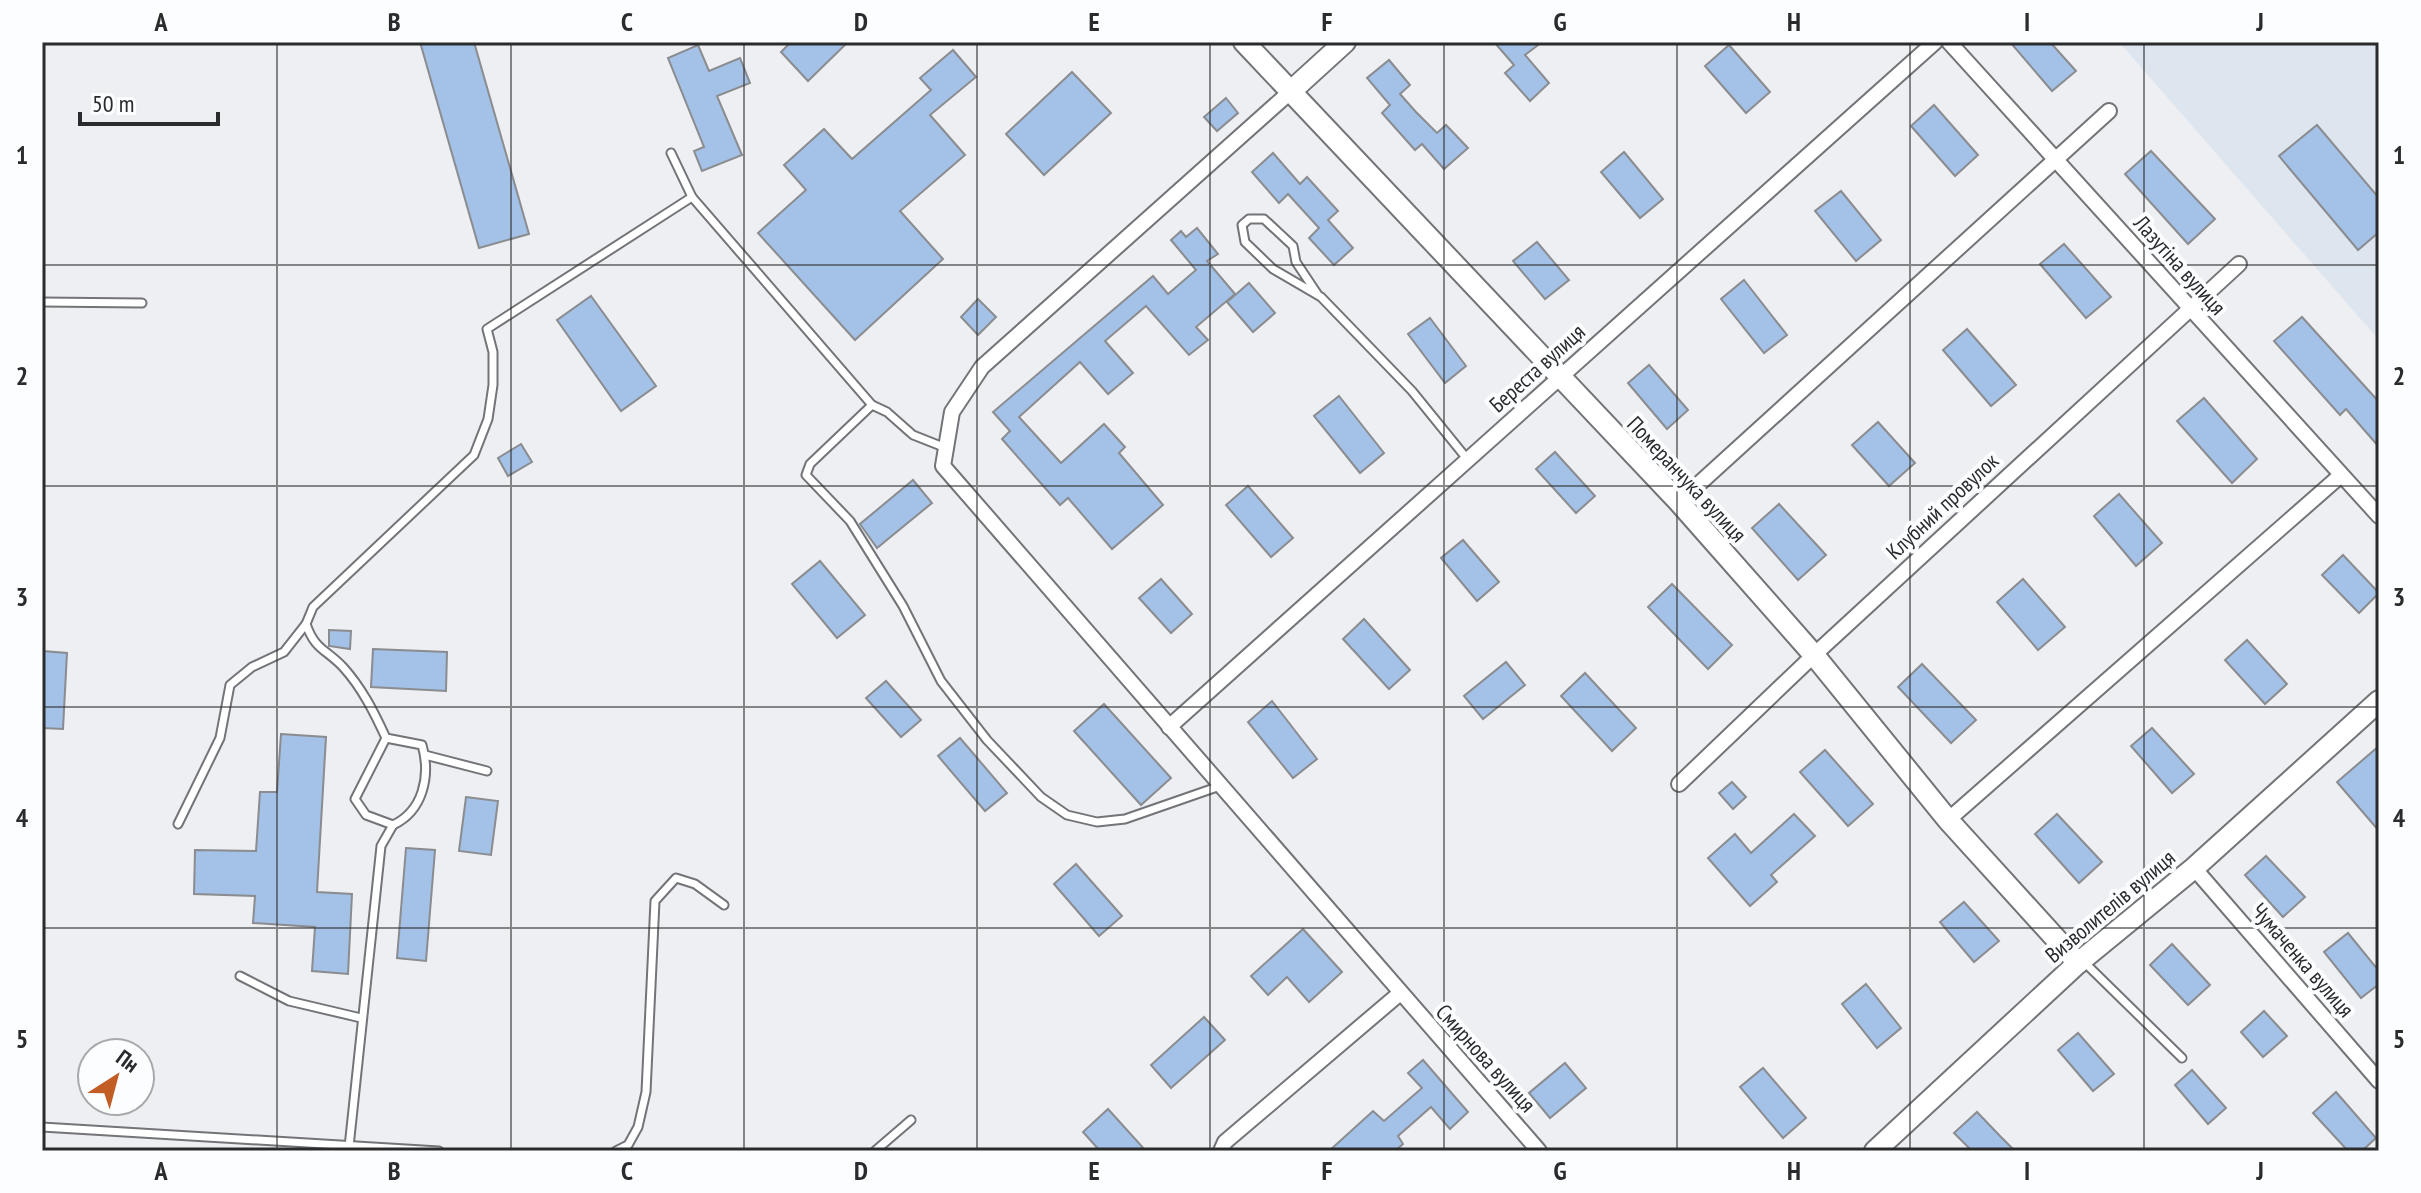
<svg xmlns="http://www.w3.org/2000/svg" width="2421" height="1193" font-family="'PT Sans Narrow',sans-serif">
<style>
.built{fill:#dde5ee}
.building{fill:#a4c1e7;stroke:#8a8c8f;stroke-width:2}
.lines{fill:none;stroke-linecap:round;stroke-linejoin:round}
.lane-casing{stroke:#727477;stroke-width:11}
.street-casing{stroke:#727477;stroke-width:18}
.secondary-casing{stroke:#727477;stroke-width:24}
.lane{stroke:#fff;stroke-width:7}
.street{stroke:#fff;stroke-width:14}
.secondary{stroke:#fff;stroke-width:20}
.grid{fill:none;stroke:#2a2b2c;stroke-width:2;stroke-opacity:0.55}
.labels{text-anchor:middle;stroke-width:8;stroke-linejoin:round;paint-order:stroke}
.street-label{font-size:22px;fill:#2a2b2c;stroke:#fbfdff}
.neatline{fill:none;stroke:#2a2b2c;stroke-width:3}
.grid-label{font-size:26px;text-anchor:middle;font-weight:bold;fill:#2a2b2c}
</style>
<rect width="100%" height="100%" fill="#edeff2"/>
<!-- built -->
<polygon class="built" points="2119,42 2379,42 2379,340"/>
<!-- building -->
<g class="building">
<polygon points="420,42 474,42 529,234 479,248"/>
<polygon points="791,42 848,42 808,81 781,52"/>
<polygon points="1494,42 1542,42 1525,55 1549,83 1530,101 1505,73 1514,65"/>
<polygon points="2010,42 2050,42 2076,71 2052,91"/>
<polygon points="698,45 709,71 740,58 750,83 717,96 742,155 702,171 694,151 704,147 668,58"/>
<polygon points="1729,45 1770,92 1746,113 1705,66"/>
<polygon points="953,50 976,77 930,115 965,155 900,211 943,259 855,340 758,233 806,190 784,165 824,129 852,159 931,90 920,78"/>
<polygon points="1389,60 1410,85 1400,94 1416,112 1437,133 1446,125 1468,148 1444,169 1422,144 1415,150 1382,113 1390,105 1367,78"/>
<polygon points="1072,72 1111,113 1044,175 1006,134"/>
<polygon points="1226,98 1238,113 1217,131 1204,117"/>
<polygon points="1934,105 1978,155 1955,176 1911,126"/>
<polygon points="2317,125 2379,198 2379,232 2358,250 2279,156"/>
<polygon points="2151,151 2215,219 2188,244 2125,174"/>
<polygon points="1624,152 1663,199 1640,218 1601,172"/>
<polygon points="1273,153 1300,184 1307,177 1338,211 1328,220 1353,248 1334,265 1309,238 1319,228 1288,194 1279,203 1252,172"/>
<polygon points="1841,191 1881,240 1856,261 1815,211"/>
<polygon points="1197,228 1218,254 1207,261 1235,294 1196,327 1208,340 1189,355 1146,306 1105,341 1133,373 1108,394 1080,362 1019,417 1061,463 1104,424 1125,447 1119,453 1163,505 1112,549 1068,498 1060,505 1002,439 1010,431 993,412 1153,276 1168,294 1196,270 1171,240 1181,231 1186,237"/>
<polygon points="1537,242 1569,280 1545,299 1513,261"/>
<polygon points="2064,244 2111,297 2086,318 2040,264"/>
<polygon points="1744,280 1787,335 1764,353 1721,299"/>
<polygon points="1249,283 1275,313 1253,332 1227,302"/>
<polygon points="591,296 656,386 621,411 557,320"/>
<polygon points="978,299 996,317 978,335 961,317"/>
<polygon points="2302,317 2379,402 2379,447 2346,409 2340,415 2274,341"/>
<polygon points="1430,318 1466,366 1445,383 1408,334"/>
<polygon points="1967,329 2016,385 1991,406 1943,350"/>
<polygon points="1649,365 1688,410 1667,429 1628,383"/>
<polygon points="1339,396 1384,453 1360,473 1314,416"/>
<polygon points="2204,398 2257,459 2232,483 2177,421"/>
<polygon points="1878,422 1915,463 1889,486 1852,445"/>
<polygon points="521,444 532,462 508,476 498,458"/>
<polygon points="1555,452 1595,496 1576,513 1536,469"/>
<polygon points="913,480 932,503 877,548 860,524"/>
<polygon points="1248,486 1293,538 1271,557 1226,505"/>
<polygon points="2119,494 2162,543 2136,566 2094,516"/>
<polygon points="1779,504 1826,555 1798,580 1752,528"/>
<polygon points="1463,540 1499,582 1477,601 1441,558"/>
<polygon points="2343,555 2379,593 2359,613 2322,575"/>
<polygon points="820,561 865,615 837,638 792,584"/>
<polygon points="1161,579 1192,614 1171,633 1139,598"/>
<polygon points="2023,579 2065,627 2038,650 1997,602"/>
<polygon points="1672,584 1732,645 1708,669 1648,607"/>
<polygon points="1364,619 1410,670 1389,689 1343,639"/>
<polygon points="329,630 351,631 350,649 329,646"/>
<polygon points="2247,640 2287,684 2265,704 2225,660"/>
<polygon points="373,649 447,652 446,691 371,687"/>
<polygon points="43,651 67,653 63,729 42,728"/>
<polygon points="1506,662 1525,685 1483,719 1464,696"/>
<polygon points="1922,664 1976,720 1951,743 1898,687"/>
<polygon points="1585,673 1636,728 1612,751 1561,696"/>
<polygon points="886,681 921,720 901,737 866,698"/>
<polygon points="1272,701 1317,759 1293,778 1248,722"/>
<polygon points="1104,704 1171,778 1141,805 1074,731"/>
<polygon points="2152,728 2194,774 2172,793 2131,746"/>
<polygon points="281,734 326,737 317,892 352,894 348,974 312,971 315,927 253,923 255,896 194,894 195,850 256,851 260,792 277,792"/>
<polygon points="960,738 1007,793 985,811 938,756"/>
<polygon points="2379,746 2379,831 2337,782"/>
<polygon points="1825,750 1873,804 1848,826 1800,772"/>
<polygon points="1732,782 1746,797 1733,809 1719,793"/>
<polygon points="466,797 498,801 491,855 459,851"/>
<polygon points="1794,814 1815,836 1771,875 1777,882 1750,906 1708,858 1735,834 1751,853"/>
<polygon points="2057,814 2102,862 2079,883 2035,834"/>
<polygon points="406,848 435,850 426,961 397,958"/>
<polygon points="2266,856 2305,897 2283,917 2245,875"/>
<polygon points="1076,864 1122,916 1099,936 1054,884"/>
<polygon points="1964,902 1999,941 1974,962 1940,922"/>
<polygon points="1303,929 1342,972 1309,1002 1287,977 1268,995 1251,976"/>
<polygon points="2348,933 2379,971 2379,984 2361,998 2324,952"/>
<polygon points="2172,944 2210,985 2188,1005 2150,965"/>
<polygon points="1866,984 1901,1028 1877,1048 1842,1004"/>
<polygon points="2264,1011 2287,1036 2263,1057 2241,1032"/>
<polygon points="1204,1017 1225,1040 1171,1088 1151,1065"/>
<polygon points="2078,1033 2114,1074 2093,1091 2058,1050"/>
<polygon points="1423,1060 1468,1112 1450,1129 1431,1107 1398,1136 1403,1144 1395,1151 1329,1151 1373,1111 1384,1121 1422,1088 1408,1073"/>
<polygon points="1565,1063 1586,1088 1550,1118 1529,1093"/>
<polygon points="1763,1068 1806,1118 1783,1138 1740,1087"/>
<polygon points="2192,1070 2226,1108 2208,1124 2175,1085"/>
<polygon points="2336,1092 2376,1138 2362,1151 2348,1151 2313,1113"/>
<polygon points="1108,1109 1146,1151 1100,1151 1083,1132"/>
<polygon points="1977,1112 2001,1137 2015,1151 1972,1151 1954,1133"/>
</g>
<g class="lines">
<defs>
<g id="lane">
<polyline points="671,153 692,197 872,405"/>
<polyline points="1318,295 1296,262 1293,246 1264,219 1249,219 1242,225 1245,242 1273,269 1321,297 1412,391 1468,460"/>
<polyline points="42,302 142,303"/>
<polyline points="946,448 913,435 887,412 872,405 810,464 806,475 850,521 903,606 941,681 987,740 1041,797 1067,815 1097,822 1125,819 1220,786"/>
<path d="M386 738 422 745C431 776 423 811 393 825L366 815 355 799 386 738C374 712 362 688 343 667 326 649 315 650 306 624L313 607 474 455 488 419 493 385V352L487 329 692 197"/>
<polyline points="425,755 487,771"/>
<polyline points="178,824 220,738 230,685 252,667 284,652 306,624"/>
<polyline points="2083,961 2182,1058"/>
<polyline points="240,976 289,1001 361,1018"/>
<polyline points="42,1127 439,1151"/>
<polyline points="349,1147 381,846 393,825"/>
<polyline points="616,1151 628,1145 638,1127 646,1092 655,901 676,878 695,884 724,905"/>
<polyline points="875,1151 911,1120"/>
</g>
<g id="street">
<polyline points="1949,42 2379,516"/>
<polyline points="1289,93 982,367 952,412 943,466 1539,1151"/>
<polyline points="1679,502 2109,111"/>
<polyline points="1169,727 1935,42"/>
<polyline points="1679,784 1814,655 2239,264"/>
<polyline points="1948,820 2340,476"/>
<polyline points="2194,868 2379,1081"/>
<polyline points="1221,1151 1225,1142 1399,994"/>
</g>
<g id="secondary">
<polyline points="1244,42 1679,502 1814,655 1948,820 2078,963"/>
<polyline points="1289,93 1345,42"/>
<polyline points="1875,1151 2078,963 2194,868 2379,701"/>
</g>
</defs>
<!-- lane casing -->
<use href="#lane" class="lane-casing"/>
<!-- street casing -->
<use href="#street" class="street-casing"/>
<!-- secondary casing -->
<use href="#secondary" class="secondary-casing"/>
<!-- lane -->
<use href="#lane" class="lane"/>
<!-- street -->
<use href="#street" class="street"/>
<!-- secondary -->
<use href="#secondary" class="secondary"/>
</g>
<!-- grid -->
<path class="grid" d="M277 42V1151M511 42V1151M744 42V1151M977 42V1151M1210 42V1151M1444 42V1151M1677 42V1151M1910 42V1151M2144 42V1151M42 265H2379M42 486H2379M42 707H2379M42 928H2379"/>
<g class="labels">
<!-- street labels -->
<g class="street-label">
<text transform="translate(2180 265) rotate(48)" y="8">Лазутіна вулиця</text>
<text transform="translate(1537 368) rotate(-42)" y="8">Береста вулиця</text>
<text transform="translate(1687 479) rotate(47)" y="8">Померанчука вулиця</text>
<text transform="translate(1942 506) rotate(-43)" y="8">Клубний провулок</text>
<text transform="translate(2110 906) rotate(-40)" y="8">Визволителів вулиця</text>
<text transform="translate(2303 960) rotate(49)" y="8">Чумаченка вулиця</text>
<text transform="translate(1486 1058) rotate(48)" y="8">Смирнова вулиця</text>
</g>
</g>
<!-- border -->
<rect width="2421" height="1193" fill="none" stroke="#fbfdff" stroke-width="88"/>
<!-- north arrow -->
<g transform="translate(116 1077) rotate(36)"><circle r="38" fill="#fbfdff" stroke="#a7a9ab" stroke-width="2"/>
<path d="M0-6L14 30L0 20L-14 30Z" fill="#c15d25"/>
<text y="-12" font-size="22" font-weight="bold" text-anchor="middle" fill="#2a2b2c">Пн</text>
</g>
<!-- scale -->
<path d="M80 112v12h138v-12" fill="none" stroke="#2a2b2c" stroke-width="4"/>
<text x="92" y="112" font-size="24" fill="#2a2b2c" stroke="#fbfdff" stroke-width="6" paint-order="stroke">50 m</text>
<rect x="44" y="44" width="2333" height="1105" class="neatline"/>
<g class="grid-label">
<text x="161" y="31">A</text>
<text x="394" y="31">B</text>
<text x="627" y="31">C</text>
<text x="861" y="31">D</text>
<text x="1094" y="31">E</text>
<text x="1327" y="31">F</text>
<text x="1560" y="31">G</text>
<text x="1794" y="31">H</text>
<text x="2027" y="31">I</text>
<text x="2260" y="31">J</text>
<text x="22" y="164">1</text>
<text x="2399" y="164">1</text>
<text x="22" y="385">2</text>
<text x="2399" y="385">2</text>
<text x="22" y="606">3</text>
<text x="2399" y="606">3</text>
<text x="22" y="827">4</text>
<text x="2399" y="827">4</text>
<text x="22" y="1048">5</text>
<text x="2399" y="1048">5</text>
<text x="161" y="1180">A</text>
<text x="394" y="1180">B</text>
<text x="627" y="1180">C</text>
<text x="861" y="1180">D</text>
<text x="1094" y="1180">E</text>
<text x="1327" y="1180">F</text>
<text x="1560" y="1180">G</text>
<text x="1794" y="1180">H</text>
<text x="2027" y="1180">I</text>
<text x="2260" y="1180">J</text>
</g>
</svg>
